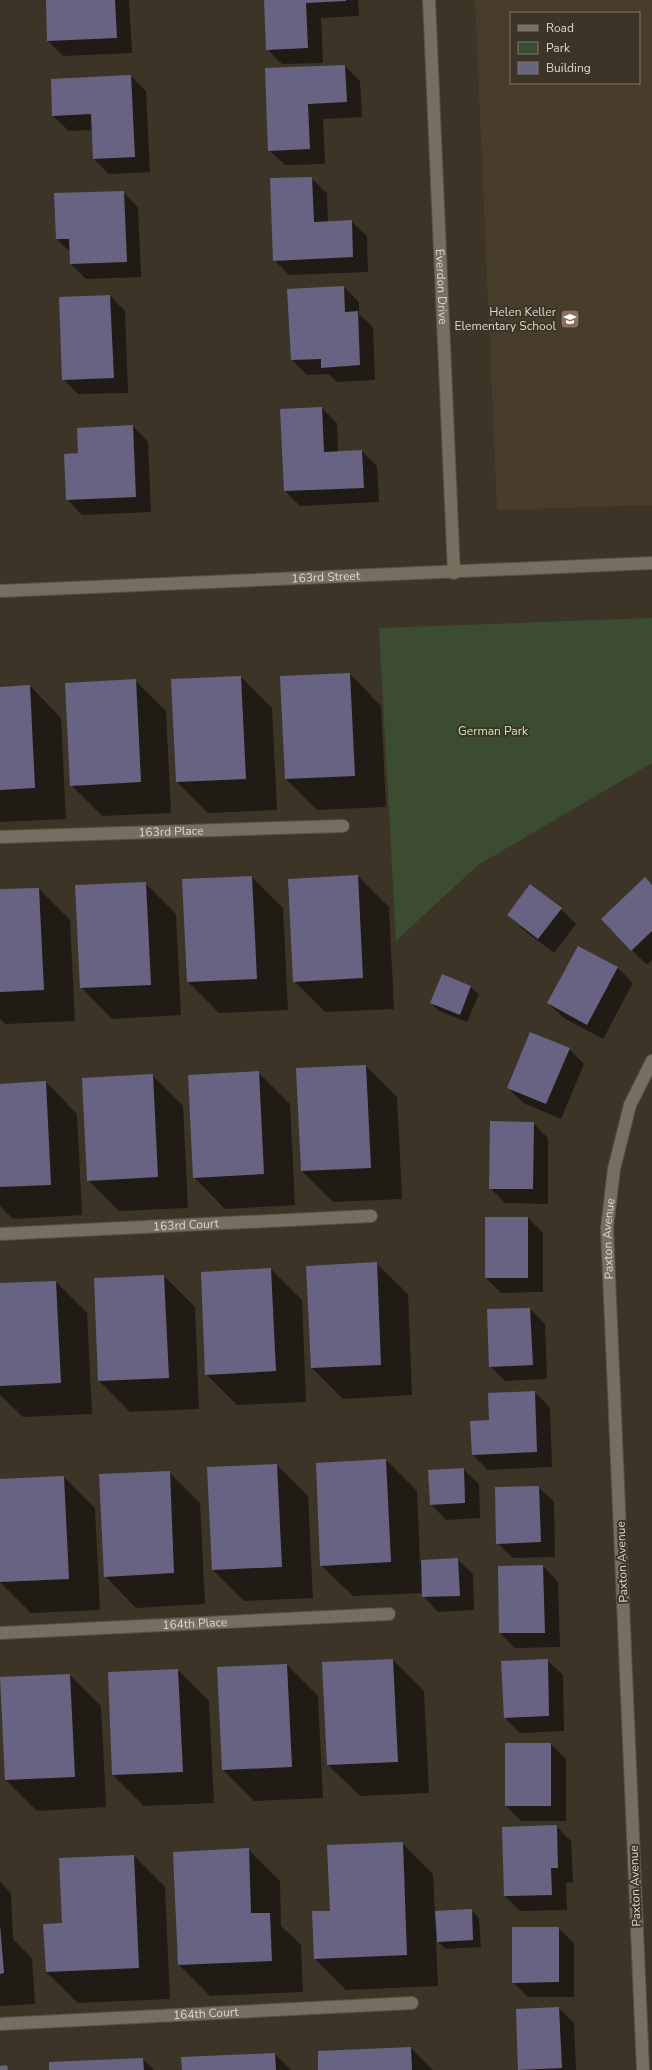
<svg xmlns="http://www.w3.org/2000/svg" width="652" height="2070" font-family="'Nunito Sans',sans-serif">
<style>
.built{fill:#483d2a;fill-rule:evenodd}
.green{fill:#3b4c31}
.shadow{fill:#0007}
.building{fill:#686383}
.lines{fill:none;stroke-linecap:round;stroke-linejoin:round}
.minor-casing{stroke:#575145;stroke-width:14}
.minor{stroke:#776e60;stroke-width:12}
.labels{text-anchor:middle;stroke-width:4;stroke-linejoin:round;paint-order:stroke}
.street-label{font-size:12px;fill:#ddd9d0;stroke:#3c3427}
.poi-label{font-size:12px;fill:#ddd9d0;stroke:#3c3427;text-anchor:end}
.park-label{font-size:12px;fill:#c7e9b3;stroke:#3c3427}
</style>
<rect width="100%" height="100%" fill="#3c3427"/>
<!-- built -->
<path class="built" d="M475 0H652V505L497 510ZM511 13H639V83H511Z"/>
<!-- green -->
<polygon class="green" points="652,618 652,763 478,865 396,941 379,628"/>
<!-- shadow -->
<g class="shadow">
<polygon points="47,0 129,0 132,53 63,56 48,41"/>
<polygon points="265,0 358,0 359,16 321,18 323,63 282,64 267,49"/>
<polygon points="345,66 360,81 362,117 323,119 325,164 285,165 269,150 266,69"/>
<polygon points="131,76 146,91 150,172 109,174 94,159 93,130 69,131 53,116"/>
<polygon points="311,178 327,193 328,222 351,221 367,236 368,272 289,275 274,260"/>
<polygon points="123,192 138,207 141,277 86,279 71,264 71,253 57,239"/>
<polygon points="344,287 359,302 359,314 373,327 375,380 337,382 329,374 307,375 292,360"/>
<polygon points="110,296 125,311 128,393 78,394 63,379 60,298"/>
<polygon points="322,408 337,423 338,452 362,451 377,466 379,502 300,506 285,491"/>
<polygon points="133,426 148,442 151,512 82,515 67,499 79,454"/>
<polygon points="350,674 381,706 386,807 317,810 286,779"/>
<polygon points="241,677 272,708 277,810 208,813 177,782"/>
<polygon points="135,680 166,711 171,813 102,816 71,785"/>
<polygon points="30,686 61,718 66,819 0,822 0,688"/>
<polygon points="358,876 389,907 394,1009 325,1012 294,981 289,879"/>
<polygon points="252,877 283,908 288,1010 219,1013 188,982"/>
<polygon points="145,883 176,914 181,1015 112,1019 81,987"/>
<polygon points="652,886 652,960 647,965 632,950"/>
<polygon points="39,889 70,920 75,1021 6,1024 0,1019 0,890"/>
<polygon points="561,909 576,924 554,953 524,930 508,915"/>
<polygon points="579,947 618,968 633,983 603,1039 564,1018 548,1003"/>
<polygon points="442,975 471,987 479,994 467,1022 439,1011 431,1003"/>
<polygon points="569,1049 584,1064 561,1119 523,1103 508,1088"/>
<polygon points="366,1066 397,1097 402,1199 333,1202 302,1171"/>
<polygon points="258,1072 290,1104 295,1205 225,1209 194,1177"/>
<polygon points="152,1075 183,1106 188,1208 119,1211 88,1180"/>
<polygon points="46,1082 77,1114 82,1215 13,1219 0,1206 0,1085"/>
<polygon points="533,1123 548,1138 548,1204 505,1203 490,1188"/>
<polygon points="528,1218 543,1233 543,1292 501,1293 486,1278"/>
<polygon points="376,1263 408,1294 412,1395 343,1399 312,1368"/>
<polygon points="271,1269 302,1300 306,1402 237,1405 206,1374"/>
<polygon points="164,1276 195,1307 199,1409 130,1412 99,1381"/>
<polygon points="56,1282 87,1313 92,1414 23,1417 0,1395 0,1284"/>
<polygon points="530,1309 545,1324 547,1379 505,1381 490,1366"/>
<polygon points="535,1392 550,1408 552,1467 488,1470 473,1455 490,1421"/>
<polygon points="386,1460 417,1491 420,1561 457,1559 473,1574 474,1610 438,1612 423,1596 423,1593 353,1596 321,1565"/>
<polygon points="277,1465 308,1496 313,1598 244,1601 213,1570"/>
<polygon points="463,1469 479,1484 480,1518 446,1520 431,1504"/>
<polygon points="169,1472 200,1503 205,1604 136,1608 105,1576"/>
<polygon points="64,1477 95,1508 100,1610 31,1613 0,1582 0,1480"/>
<polygon points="538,1487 554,1502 555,1557 513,1558 497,1543"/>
<polygon points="543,1566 558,1582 560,1647 515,1648 500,1633 499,1567"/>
<polygon points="393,1660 424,1691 429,1793 360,1796 328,1765"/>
<polygon points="547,1660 563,1675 564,1731 520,1733 505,1718"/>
<polygon points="287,1665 318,1696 323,1798 254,1801 223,1770"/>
<polygon points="178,1670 209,1701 214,1803 144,1806 113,1775 109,1673"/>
<polygon points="70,1675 101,1706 106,1807 37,1811 6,1780"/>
<polygon points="506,1744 551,1744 566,1759 566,1821 521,1821 506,1806"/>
<polygon points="556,1826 571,1841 573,1882 566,1883 567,1910 520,1911 505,1896"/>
<polygon points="402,1843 433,1874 435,1912 471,1910 479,1918 481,1947 446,1949 436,1940 438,1986 346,1990 315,1959 313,1912 331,1911"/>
<polygon points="248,1849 280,1881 281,1926 301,1945 303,1992 210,1996 179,1965"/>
<polygon points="134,1856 165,1887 170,1999 78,2003 46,1972 63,1924"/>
<polygon points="0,1882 11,1893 13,1939 32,1958 35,2004 0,2006"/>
<polygon points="558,1928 574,1943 574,1997 528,1997 513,1982"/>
<polygon points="559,2008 574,2023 576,2070 520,2070 517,2010"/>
<polygon points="411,2048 433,2070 319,2070"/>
<polygon points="275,2054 291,2070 183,2070"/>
<polygon points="143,2059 154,2070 50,2070"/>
</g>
<!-- building -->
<g class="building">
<polygon points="46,0 115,0 117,38 47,41"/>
<polygon points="264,0 346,0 346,1 306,3 308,48 266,50"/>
<polygon points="345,65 347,102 308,104 310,149 268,151 265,68"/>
<polygon points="131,75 135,157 93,159 91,114 52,116 51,79"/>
<polygon points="312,177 314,222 352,220 353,257 273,261 270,178"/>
<polygon points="124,191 127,262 70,264 69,239 56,239 54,193"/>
<polygon points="344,286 345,312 358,311 360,365 321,368 321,359 291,360 287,289"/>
<polygon points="110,295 114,378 62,380 59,297"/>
<polygon points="322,407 324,452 362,450 364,488 284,491 280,409"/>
<polygon points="133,425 136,497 66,500 64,454 78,453 77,428"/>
<polygon points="350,673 355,776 285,779 280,676"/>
<polygon points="241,676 246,779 176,782 171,679"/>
<polygon points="136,679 141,782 70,786 65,683"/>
<polygon points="30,685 35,788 0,790 0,687"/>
<polygon points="358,875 363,978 293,982 288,879"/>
<polygon points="252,876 257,979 187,982 182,879"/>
<polygon points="645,877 652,885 652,931 631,951 601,919"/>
<polygon points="146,882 151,985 80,988 75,885"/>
<polygon points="530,884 562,908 538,939 507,915"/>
<polygon points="39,888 44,990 0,992 0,889"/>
<polygon points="578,946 618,967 587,1025 547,1003"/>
<polygon points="442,974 471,986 460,1015 430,1003"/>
<polygon points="530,1032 570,1048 546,1104 507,1088"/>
<polygon points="366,1065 371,1168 301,1171 296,1068"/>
<polygon points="259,1071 264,1174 193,1178 188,1075"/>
<polygon points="153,1074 158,1177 87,1181 82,1078"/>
<polygon points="46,1081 51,1185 0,1187 0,1084"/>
<polygon points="490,1121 534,1122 533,1189 489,1189"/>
<rect x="485" y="1217" width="43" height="61"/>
<polygon points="377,1262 381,1365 311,1368 306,1266"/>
<polygon points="271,1268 276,1371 205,1375 201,1272"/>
<polygon points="164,1275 169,1378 98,1381 94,1278"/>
<polygon points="56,1281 61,1383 0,1386 0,1283"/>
<polygon points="530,1308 533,1365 489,1367 487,1309"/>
<polygon points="535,1391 537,1452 472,1455 470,1421 489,1420 488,1393"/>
<polygon points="386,1459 391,1562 320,1566 316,1463"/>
<polygon points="277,1464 282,1567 212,1570 207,1467"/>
<polygon points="464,1468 465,1503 430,1505 428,1470"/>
<polygon points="170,1471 174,1573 104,1577 99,1474"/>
<polygon points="64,1476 69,1579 0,1582 0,1479"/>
<polygon points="539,1486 541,1542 496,1544 495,1487"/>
<polygon points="458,1558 460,1596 422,1597 421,1560"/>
<polygon points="543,1565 545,1633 499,1633 498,1566"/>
<polygon points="393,1659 398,1762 327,1765 322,1662"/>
<polygon points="548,1659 549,1716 504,1718 501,1661"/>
<polygon points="287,1664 292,1767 222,1770 217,1667"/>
<polygon points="178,1669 183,1772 112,1775 108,1672"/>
<polygon points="70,1674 75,1777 5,1780 0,1677"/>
<rect x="505" y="1743" width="46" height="63"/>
<polygon points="557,1825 558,1868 551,1868 552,1895 504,1896 502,1827"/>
<polygon points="403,1842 407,1955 314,1959 312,1911 330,1911 327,1845"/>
<polygon points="249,1848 251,1913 270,1913 272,1961 178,1965 173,1852"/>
<polygon points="134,1855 139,1968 46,1972 43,1924 62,1923 59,1858"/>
<polygon points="472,1909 473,1940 437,1942 435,1911"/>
<polygon points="0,1925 4,1973 0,1974"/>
<polygon points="512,1927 559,1927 559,1982 512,1983"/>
<polygon points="559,2007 562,2068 518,2070 516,2009"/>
<polygon points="411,2047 412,2070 318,2070 318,2051"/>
<polygon points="275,2053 276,2070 182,2070 181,2057"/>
<polygon points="143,2058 144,2070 49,2070 49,2062"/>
<polygon points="7,2065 8,2070 0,2070 0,2066"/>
</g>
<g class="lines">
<defs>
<g id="minor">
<path id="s1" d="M429 0 454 573"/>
<path id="s2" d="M0 591 652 563"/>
<path id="s3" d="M0 837 343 826"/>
<path id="s4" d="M0 1234 371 1216"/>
<path id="s5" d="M0 1633 389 1614"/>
<path id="s6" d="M0 2024 412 2003"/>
<path id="s7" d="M643 2070 607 1228 614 1169 630 1105 652 1061"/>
</g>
</defs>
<!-- minor casing -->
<use href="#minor" class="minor-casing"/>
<!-- minor -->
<use href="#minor" class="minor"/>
</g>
<!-- icons -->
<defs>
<symbol id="school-square" viewBox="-11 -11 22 22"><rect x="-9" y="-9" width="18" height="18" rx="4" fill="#8d6e63" stroke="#3c3427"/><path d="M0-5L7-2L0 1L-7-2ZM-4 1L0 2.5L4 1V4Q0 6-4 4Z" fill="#fff"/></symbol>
</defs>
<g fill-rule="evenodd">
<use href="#school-square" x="559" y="308" width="22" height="22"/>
</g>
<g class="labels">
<!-- street labels -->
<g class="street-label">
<text dy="4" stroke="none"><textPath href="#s1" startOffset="287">Everdon Drive</textPath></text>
<text dy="4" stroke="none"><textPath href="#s2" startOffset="326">163rd Street</textPath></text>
<text dy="4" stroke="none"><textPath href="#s3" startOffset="171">163rd Place</textPath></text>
<text dy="4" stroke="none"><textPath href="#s4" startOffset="186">163rd Court</textPath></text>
<text dy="4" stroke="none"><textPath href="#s7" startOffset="832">Paxton Avenue</textPath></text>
<text transform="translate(622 1562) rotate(-92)" y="4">Paxton Avenue</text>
<text dy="4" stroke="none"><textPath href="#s5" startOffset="195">164th Place</textPath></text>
<text transform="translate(635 1886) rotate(-92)" y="4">Paxton Avenue</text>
<text dy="4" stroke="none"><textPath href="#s6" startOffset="206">164th Court</textPath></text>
</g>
<!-- poi labels -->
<g class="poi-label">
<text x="556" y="316">Helen Keller<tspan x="556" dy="14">Elementary School</tspan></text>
</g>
<!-- park labels -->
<g class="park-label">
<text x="493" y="735">German Park</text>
</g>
</g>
<!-- legend -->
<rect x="510" y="12" width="130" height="72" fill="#3c3427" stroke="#7c766b"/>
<rect x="518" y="25" width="20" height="6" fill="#776e60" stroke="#7c766b"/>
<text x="546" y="32" font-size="12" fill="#ddd9d0">Road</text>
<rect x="518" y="42" width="20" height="12" fill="#3b4c31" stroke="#7c766b"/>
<text x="546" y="52" font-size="12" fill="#ddd9d0">Park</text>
<rect x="518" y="62" width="20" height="12" fill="#686383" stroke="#7c766b"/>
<text x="546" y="72" font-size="12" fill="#ddd9d0">Building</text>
</svg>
